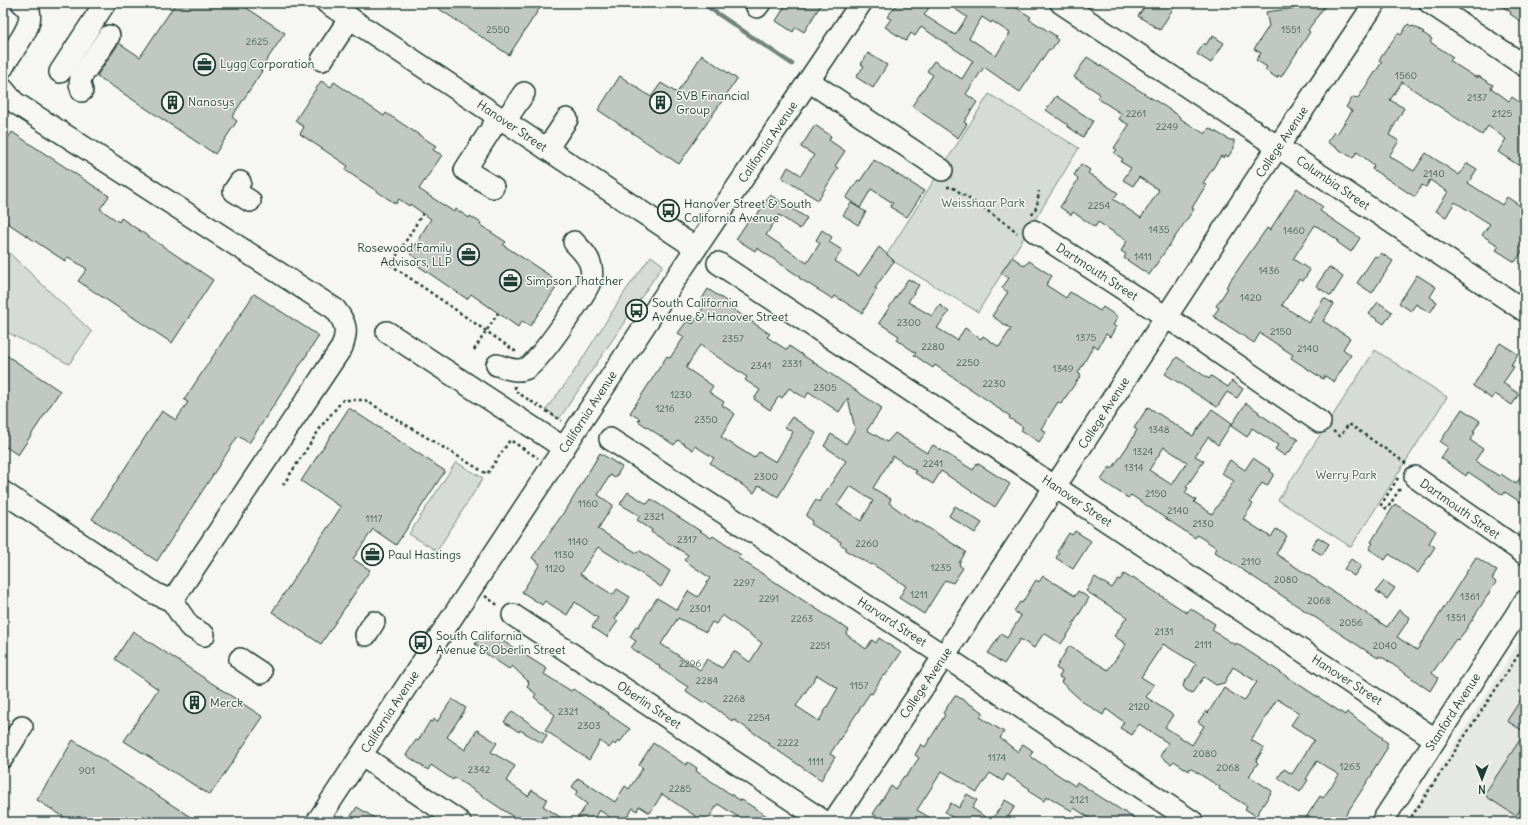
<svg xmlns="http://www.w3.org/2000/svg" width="1528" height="825" font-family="Delius,sans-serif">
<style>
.built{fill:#e6e8e4}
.green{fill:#d6dbd6;stroke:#7a8c85}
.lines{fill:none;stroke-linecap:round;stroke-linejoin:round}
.stream{stroke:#72847d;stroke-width:4.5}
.building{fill:#c1c8c3;stroke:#1f3d34;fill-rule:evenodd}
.minor-casing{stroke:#1f3d34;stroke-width:24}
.path{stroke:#1f3d34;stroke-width:2.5;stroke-dasharray:3 3;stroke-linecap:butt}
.minor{stroke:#f6f6f2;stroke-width:21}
.labels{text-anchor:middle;stroke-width:3;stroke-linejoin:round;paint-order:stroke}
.number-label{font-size:10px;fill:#486058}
.poi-label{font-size:12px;fill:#1f3d34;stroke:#f6f6f2;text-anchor:start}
.street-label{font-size:12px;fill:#1f3d34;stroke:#f6f6f2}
.park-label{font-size:12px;fill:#445d54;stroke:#f6f6f2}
</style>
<rect width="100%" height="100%" fill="#f6f6f2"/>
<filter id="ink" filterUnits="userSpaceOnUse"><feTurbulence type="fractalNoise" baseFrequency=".025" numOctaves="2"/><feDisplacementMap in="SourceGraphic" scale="8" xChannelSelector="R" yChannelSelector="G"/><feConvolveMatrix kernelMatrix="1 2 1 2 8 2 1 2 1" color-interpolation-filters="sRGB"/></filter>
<g filter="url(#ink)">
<!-- built -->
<polygon class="built" points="1525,633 1525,822 1406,822"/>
<!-- green -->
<g class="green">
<polygon points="989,94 1079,148 978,312 888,258 889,256 887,254"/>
<polygon points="3,247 92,332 69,364 3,330"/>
<polygon points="651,256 663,265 559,419 546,409 570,378 626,290"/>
<polygon points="1375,350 1447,397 1351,547 1278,500"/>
<polygon points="456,462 483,478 437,551 409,534"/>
</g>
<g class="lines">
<!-- stream -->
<polyline class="stream" points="702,3 792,64"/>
</g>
<!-- building -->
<g class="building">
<polygon points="176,3 239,3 285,33 260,70 262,71 232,117 237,121 215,154 97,76 119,43 140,57"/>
<polygon points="430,3 543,3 509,55"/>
<polygon points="787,3 822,3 804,32 796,27 793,32 776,21"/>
<path d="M898 3H932L924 15 955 35 967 17 946 3H1009L1031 17 1029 19 1056 36 1055 38 1058 40 1051 50 1049 49 1020 92 984 67 966 94 977 102 964 122 967 124 958 138 912 106 933 75 927 71 934 61 962 79 973 61 921 27 915 36 911 33 906 41 885 27 891 19 887 17ZM982 17 991 23 992 21 1010 33 996 56 969 38Z"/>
<polygon points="1147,3 1167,3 1174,7 1160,30 1138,16"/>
<polygon points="1497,3 1525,3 1525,24 1510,14 1511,12"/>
<polygon points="1326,4 1308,30 1310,32 1281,77 1278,75 1277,78 1265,70 1267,67 1256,60 1261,53 1254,49 1269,26 1266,12"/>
<polygon points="1408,24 1412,27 1413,26 1424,32 1423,33 1432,39 1430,42 1453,57 1450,61 1477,78 1478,76 1493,85 1491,88 1509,101 1512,97 1525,106 1525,153 1518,165 1498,152 1506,139 1488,126 1482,135 1402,82 1390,100 1404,108 1389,135 1399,141 1389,156 1414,171 1426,153 1459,175 1467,163 1477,169 1468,183 1502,205 1507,197 1525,209 1525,247 1515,262 1496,250 1499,246 1482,235 1490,224 1455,202 1446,217 1436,211 1448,192 1430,180 1426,187 1422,185 1415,197 1372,169 1374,165 1357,152 1353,158 1327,142 1334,132 1337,134 1352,111 1346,107 1353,97 1358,98 1382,62 1379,60 1398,33 1401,35"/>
<polygon points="1213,36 1224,43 1211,63 1197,54 1204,43 1206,45 1210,38 1212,39"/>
<polygon points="868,53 887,65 873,88 856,77 864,66 861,64"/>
<polygon points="702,55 737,79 679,164 598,110 620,76 651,97 661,83 677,93"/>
<polygon points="1087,57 1178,115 1181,119 1205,134 1209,128 1230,140 1234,140 1234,148 1228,157 1226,155 1224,158 1221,156 1203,183 1206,185 1192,208 1194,209 1149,275 1124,258 1126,254 1121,251 1127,241 1098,222 1095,227 1073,212 1071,215 1060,207 1078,180 1077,180 1078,178 1074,175 1081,164 1090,170 1088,173 1118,193 1113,199 1141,218 1159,190 1139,177 1133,186 1123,180 1131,168 1121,162 1123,159 1114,153 1117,150 1114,148 1129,125 1119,119 1122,114 1097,98 1100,94 1074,77"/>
<polygon points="321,81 331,87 334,82 384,116 386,113 436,146 433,150 442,155 419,189 454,212 456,209 469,218 470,216 481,223 480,225 506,242 503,245 552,277 549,282 556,288 530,326 522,321 518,327 471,294 467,299 417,265 419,260 410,254 420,238 419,238 431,219 410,204 409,206 399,199 396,204 345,170 348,166 300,134 304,127 295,121"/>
<polygon points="1056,96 1093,121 1083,137 1067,126 1068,125 1046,110"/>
<polygon points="815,125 831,136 829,140 845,151 835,166 838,168 818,200 782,178 788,167 801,175 814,155 801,147"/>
<polygon points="12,132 109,196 100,209 119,222 121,218 213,280 172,343 78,281 87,269 68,257 65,261 3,220 3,145"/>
<polygon points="874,160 924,191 907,217 890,207 893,203 871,189 860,208 846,198 858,180 860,181"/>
<polygon points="1297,188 1323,207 1320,211 1360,238 1351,252 1337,242 1338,240 1315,225 1293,259 1310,270 1303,281 1299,279 1282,305 1309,323 1324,298 1334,304 1323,321 1350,338 1343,349 1351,355 1334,382 1325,376 1323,379 1291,358 1293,355 1260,333 1254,343 1213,316 1219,308 1216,306 1228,288 1226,287 1267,228 1270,230"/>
<polygon points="770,195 807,218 800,229 779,215 766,235 807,263 820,243 816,240 822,230 832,237 829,242 842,250 835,261 859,276 879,247 894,261 875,288 877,289 862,313 835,296 833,299 799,278 800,277 757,248 755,251 736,239 750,218 753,221"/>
<polygon points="851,203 866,212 858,225 843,215"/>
<polygon points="1381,253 1393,261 1372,293 1357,283 1375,256 1378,258"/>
<polygon points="1012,257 1025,266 1029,261 1052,276 1046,285 1066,298 1070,292 1100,311 1103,307 1118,317 1113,325 1116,327 1110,337 1106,334 1098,348 1094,345 1078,373 1081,375 1061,404 1058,402 1041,429 1046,432 1039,442 1021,430 1023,427 1009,418 1010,416 993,405 993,404 935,365 933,368 914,355 916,353 897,340 899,336 879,323 908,279 919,285 908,302 932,316 940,305 949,312 937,328 957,340 965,328 981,339 983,336 999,347 1011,329 992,316 1008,292 1002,288 1009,278 1001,273"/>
<polygon points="1329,267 1343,277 1331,296 1316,286"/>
<polygon points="1417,275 1436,287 1430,297 1437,302 1430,313 1416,304 1411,311 1399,303"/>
<path d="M708 289 729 303 727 305 770 334 767 337 787 350 789 346 882 408 867 430 887 442 895 433 927 453 933 445 973 470 977 463 1010 484 995 507 941 471 933 484 915 473 916 471 893 456 873 488 891 499 889 503 915 522 916 520 966 552 959 563 960 564 959 565 963 568 953 583 945 580 924 614 899 598 906 586 872 564 871 565 845 550 847 548 840 544 841 542 811 524 813 521 806 516 816 500 819 502 846 461 824 446 831 434 846 444 855 429 848 398 839 412 809 392 805 398 789 388 782 398 779 396 770 410 754 399 760 390 745 380 747 377 700 345 686 368 713 386 709 392 724 402 722 405 735 414 721 437 754 458 759 452 776 462 793 432 785 427 792 417 816 433 778 497 759 485 754 493 710 463 714 458 695 446 693 450 678 440 674 445 638 421 640 419 630 413 667 356 670 358 684 337 678 333 687 321 693 324 705 305 700 302ZM850 486 873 501 861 521 837 505Z"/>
<polygon points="254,294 319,336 249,443 238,436 157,561 92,519 162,411 176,420 188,402 184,400"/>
<polygon points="1378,302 1392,312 1384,324 1369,314"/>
<polygon points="1500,343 1518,354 1511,365 1514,367 1503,383 1519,394 1512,405 1495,394 1492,399 1473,386"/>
<polygon points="3,353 60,391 18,455 3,445"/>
<polygon points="1177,357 1209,379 1211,376 1228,387 1232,381 1243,389 1237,398 1227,392 1217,407 1165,374"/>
<polygon points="1246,403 1259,412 1258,413 1298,439 1289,453 1288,452 1285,456 1275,449 1278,445 1252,428 1247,437 1231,426"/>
<path d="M1148 407 1193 436 1212 409 1232 423 1218 445 1208 437 1195 456 1204 461 1186 487 1188 488 1185 493 1196 500 1194 502 1212 514 1234 481 1222 473 1230 460 1245 470 1253 458 1271 470 1270 471 1274 474 1267 486 1262 483 1250 502 1253 504 1243 519 1271 537 1276 529 1287 536 1276 554 1387 627 1399 610 1410 618 1397 637 1417 650 1476 557 1497 571 1492 579 1496 582 1465 631 1458 640 1456 639 1432 673 1438 678 1430 691 1385 659 1379 656 1378 658 1365 650 1258 580 1215 552 1217 548 1197 535 1195 538 1131 495 1128 498 1101 480 1110 467 1112 469 1129 444 1137 430 1134 428ZM1164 447 1187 462 1172 485 1149 470Z"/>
<polygon points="349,408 445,471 396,545 373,529 353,559 370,570 321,644 272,612 341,507 301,481"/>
<polygon points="1462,409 1480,421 1473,432 1475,433 1470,440 1483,449 1475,461 1499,476 1501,474 1516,484 1525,470 1525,505 1505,492 1503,495 1468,472 1466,476 1441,458 1448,447 1440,442"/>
<polygon points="600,453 622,467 615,478 610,475 598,495 613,505 598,529 637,553 639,550 670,571 661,587 623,561 622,562 598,547 580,574 613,595 617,589 630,597 615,619 618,621 607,637 592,627 598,618 575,602 567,615 545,601 542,605 522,592 540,564 532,558 569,505"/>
<path d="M628 492 647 504 651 499 711 538 713 536 741 555 738 558 849 630 846 634 866 649 872 640 876 643 879 638 901 653 885 676 883 675 872 694 870 693 830 754 835 757 821 780 768 744 769 743 733 719 732 721 706 701 704 703 686 691 688 687 659 668 660 666 631 648 636 641 630 637 636 626 638 627 657 598 677 610 688 591 698 597 710 578 684 560 688 555 651 532 652 530 637 520 640 516 620 504ZM722 615 762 643 750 662 734 651 722 668 707 659 700 670 661 644 678 618 706 632 712 622 716 624ZM817 675 838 688 819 721 796 706Z"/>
<polygon points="1395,504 1436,531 1429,543 1435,547 1418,573 1389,554 1385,560 1369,549 1373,543 1371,542"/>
<polygon points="955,506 982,523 975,533 949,516"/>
<polygon points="1075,531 1091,541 1073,569 1056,558 1059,553 1057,552 1069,533 1072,535"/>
<polygon points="1318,537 1329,544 1322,555 1311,548"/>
<polygon points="1351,559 1361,566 1354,576 1344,569"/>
<path d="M1124 574 1132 579 1133 577 1187 613 1190 608 1215 624 1212 630 1235 645 1236 643 1345 715 1347 712 1383 738 1382 739 1388 743 1386 746 1388 747 1372 772 1373 773 1341 822H1303L1320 796 1323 798 1339 775 1317 761 1306 779 1308 780 1300 792 1278 778 1284 769 1292 774 1314 740 1291 725 1299 713 1277 699 1251 740 1264 748 1256 761 1258 763 1249 776 1272 791 1256 816 1245 809 1247 806 1219 789 1220 787 1190 768 1189 771 1174 761 1171 764 1160 756 1168 743 1139 724 1132 735 1120 728 1124 722 1106 709 1103 715 1083 702 1061 682 1063 679 1059 677 1062 672 1056 668 1069 646 1108 670 1126 644 1114 636 1127 617 1086 591 1095 577 1112 588 1118 579 1120 580ZM1163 644 1196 664 1189 677 1185 680 1183 686 1186 690 1192 693 1204 677 1216 685 1224 683 1233 667 1257 682 1244 701 1224 688 1208 713 1206 711 1198 722 1204 726 1192 745 1165 727 1173 715 1146 697 1154 685 1141 677Z"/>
<polygon points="1043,576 1075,596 1078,591 1089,598 1073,624 1074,625 1061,644 1044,633 1034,648 1020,639 1004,664 988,653 1001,634 1007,638 1021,616 1014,611 1020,602 1022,603 1036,580 1039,582"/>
<polygon points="1384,581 1395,588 1387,599 1376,591"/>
<polygon points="133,631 263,717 210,795 124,741 158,689 115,659"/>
<polygon points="484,631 495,638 495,636 547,669 544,674 571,691 573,689 609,713 608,714 630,729 620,742 618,741 615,745 613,743 609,748 600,741 589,760 545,730 555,715 534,697 536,694 527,687 529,682 512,666 509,669 485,653 486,651 475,644"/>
<polygon points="1525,693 1525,802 1516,816 1484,795 1525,732 1507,721"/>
<polygon points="955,695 983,712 980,717 1004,732 1000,738 1018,752 1023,744 1033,751 1030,756 1075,786 1077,782 1140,822 1096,822 1074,808 1072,811 1049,797 1048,798 1046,797 1044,801 1028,791 1030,789 1007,774 1003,781 990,773 977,792 942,771 917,810 937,822 886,822 873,814 891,786 895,789 904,776 906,777 919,758 915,755 921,744 925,747 945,715 943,713"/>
<polygon points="452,699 466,708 447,737 465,750 477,730 497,743 491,752 515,766 506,781 528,796 532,790 547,799 543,806 568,822 521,822 457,779 454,778 453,780 431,765 428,770 406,755 416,740 418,741 430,721 432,722 434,719 437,722"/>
<polygon points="512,711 547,735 542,743 520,730 519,732 504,722"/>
<polygon points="73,740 198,822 72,822 37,800"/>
<polygon points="653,743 686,765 688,762 697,768 696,771 741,801 742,800 776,822 746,822 718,804 706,822 704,822 662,794 650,813 639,806 637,811 633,808 624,822 617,822 599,810 592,822 575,822 587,804 575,795 578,791 572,787 578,778 615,802 625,786 629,789 643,768 639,765"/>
<polygon points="967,794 977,800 972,808 991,821 1005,800 1015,806 1005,822 959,822 945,812 951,803 959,808"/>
<polygon points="357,807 381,822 347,822"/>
</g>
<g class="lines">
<defs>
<g id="minor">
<polyline points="327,3 696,248"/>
<polyline points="1061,3 1525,311"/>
<polyline points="1430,3 1525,66"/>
<polyline points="757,7 760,3"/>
<polyline points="322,60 350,18"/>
<path d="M3 67C10 51 45 17 22 3"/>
<polyline points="60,72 105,3"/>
<polyline points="809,81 942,170"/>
<path d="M3 89 14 102 335 309C346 323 348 330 342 347L172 601"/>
<polyline points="82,91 80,84 81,77 109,36"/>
<polyline points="505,121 524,93"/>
<polyline points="547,149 567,119"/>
<polyline points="240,182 234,191 250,201"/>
<polyline points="493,187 465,170 499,117"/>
<polyline points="1034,231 1183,328 1320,422"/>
<polyline points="718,263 1435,739"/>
<polyline points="387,332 564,448"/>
<path d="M497 365C507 368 517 373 527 368 537 364 585 295 590 282 592 279 592 271 591 267 589 256 581 250 574 242"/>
<polyline points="610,439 944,656 1193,822"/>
<polyline points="1415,477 1525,554"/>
<polyline points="3,492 156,594 172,601 189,626 204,635"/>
<polyline points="513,615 825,822"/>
<polyline points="366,635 374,622"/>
<polyline points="240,659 261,673"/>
<polyline points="361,755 460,822"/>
<polyline points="3,757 22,727"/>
<polyline points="317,822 684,266 861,3"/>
<polyline points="833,822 944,656 1263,169 1375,3"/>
<polyline points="1382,822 1525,601"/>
</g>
</defs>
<!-- minor casing -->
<use href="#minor" class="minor-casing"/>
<!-- path -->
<g class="path">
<polyline points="947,187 952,187 1011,227 1017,233"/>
<polyline points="423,213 391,265 515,351 515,353"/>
<polyline points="1032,215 1037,206 1039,191"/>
<polyline points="474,350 498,313"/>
<polyline points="515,386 515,391 562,421"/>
<polyline points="1333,431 1340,436 1349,424 1407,464"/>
<polyline points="1398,478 1381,505 1387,509 1401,487"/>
<polyline points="283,485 323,424 343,400 365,400 487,474 510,440 538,458"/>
<polyline points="485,596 499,606"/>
<polyline points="1408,822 1525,645"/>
</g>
<!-- minor -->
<use href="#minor" class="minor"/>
</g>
</g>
<!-- icons -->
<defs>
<symbol id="office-ring" viewBox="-11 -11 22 22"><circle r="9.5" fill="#f6f6f2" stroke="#1f3d34" stroke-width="1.5"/><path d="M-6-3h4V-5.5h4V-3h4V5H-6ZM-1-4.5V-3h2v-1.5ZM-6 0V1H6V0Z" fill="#1f3d34"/></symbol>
<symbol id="building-ring" viewBox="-11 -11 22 22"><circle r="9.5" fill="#f6f6f2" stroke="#1f3d34" stroke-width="1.5"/><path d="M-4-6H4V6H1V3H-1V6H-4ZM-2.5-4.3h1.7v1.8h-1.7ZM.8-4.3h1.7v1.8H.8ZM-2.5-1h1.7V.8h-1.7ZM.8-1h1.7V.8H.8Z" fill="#1f3d34"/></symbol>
<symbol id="bus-ring" viewBox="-11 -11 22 22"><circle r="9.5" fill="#f6f6f2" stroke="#1f3d34" stroke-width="1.5"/><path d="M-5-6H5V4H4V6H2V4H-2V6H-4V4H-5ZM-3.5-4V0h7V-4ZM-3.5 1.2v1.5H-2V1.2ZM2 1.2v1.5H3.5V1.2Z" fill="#1f3d34"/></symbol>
</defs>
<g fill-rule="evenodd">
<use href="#office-ring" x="192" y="52" width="25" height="25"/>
<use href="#building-ring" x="160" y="90" width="25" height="25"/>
<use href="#building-ring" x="648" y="90" width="25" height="25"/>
<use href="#bus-ring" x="656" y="198" width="25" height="25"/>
<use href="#office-ring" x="456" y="242" width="25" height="25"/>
<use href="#office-ring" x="498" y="268" width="25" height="25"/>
<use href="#bus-ring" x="624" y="298" width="25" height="25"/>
<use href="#office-ring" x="360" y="542" width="25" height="25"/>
<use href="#bus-ring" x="408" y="630" width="25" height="25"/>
<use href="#building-ring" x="182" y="690" width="25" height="25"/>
</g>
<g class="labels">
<!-- number labels -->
<g class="number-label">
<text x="498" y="33">2550</text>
<text x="1291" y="33">1551</text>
<text x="257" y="45">2625</text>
<text x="1406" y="79">1560</text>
<text x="1477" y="101">2137</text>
<text x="1136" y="117">2261</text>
<text x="1502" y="117">2125</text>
<text x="1167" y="130">2249</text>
<text x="1434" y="177">2140</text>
<text x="1099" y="209">2254</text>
<text x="1159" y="233">1435</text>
<text x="1294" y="234">1460</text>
<text x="1143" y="260">1411</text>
<text x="1269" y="274">1436</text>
<text x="1251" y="301">1420</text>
<text x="909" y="326">2300</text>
<text x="1281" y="335">2150</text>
<text x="1086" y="341">1375</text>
<text x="733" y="342">2357</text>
<text x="933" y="350">2280</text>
<text x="1308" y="352">2140</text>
<text x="968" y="366">2250</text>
<text x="792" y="367">2331</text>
<text x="761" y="369">2341</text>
<text x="1063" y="372">1349</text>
<text x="994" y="387">2230</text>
<text x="825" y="391">2305</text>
<text x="681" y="398">1230</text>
<text x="665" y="412">1216</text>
<text x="706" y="423">2350</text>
<text x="1159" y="433">1348</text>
<text x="1143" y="455">1324</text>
<text x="933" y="467">2241</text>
<text x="1134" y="471">1314</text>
<text x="766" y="480">2300</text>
<text x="1156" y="497">2150</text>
<text x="588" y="507">1160</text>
<text x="1178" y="514">2140</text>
<text x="654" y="520">2321</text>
<text x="374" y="522">1117</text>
<text x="1203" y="527">2130</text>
<text x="687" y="543">2317</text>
<text x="578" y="545">1140</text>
<text x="867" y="547">2260</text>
<text x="564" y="558">1130</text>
<text x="1251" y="565">2110</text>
<text x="941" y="571">1235</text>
<text x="555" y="572">1120</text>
<text x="1286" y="583">2080</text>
<text x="744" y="586">2297</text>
<text x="919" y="598">1211</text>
<text x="1470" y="600">1361</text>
<text x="769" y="602">2291</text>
<text x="1319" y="604">2068</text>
<text x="700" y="612">2301</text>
<text x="1456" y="621">1351</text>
<text x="802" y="622">2263</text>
<text x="1351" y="626">2056</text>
<text x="1164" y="635">2131</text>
<text x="1203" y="648">2111</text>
<text x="820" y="649">2251</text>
<text x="1385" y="649">2040</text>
<text x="690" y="667">2296</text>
<text x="707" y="684">2284</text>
<text x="859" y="689">1157</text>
<text x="734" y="702">2268</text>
<text x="1139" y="710">2120</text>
<text x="568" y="715">2321</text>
<text x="759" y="721">2254</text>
<text x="589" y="729">2303</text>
<text x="788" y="746">2222</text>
<text x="1205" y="757">2080</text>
<text x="997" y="761">1174</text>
<text x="816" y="765">1111</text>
<text x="1350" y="770">1263</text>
<text x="1228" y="771">2068</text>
<text x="479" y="773">2342</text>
<text x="87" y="774">901</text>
<text x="680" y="792">2285</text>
<text x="1079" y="803">2121</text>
</g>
<!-- poi labels -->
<g class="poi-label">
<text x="220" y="68">Lygg Corporation</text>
<text x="676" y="100">SVB Financial<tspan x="676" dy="14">Group</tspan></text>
<text x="188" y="106">Nanosys</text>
<text x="684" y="208">Hanover Street &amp; South<tspan x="684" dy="14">California Avenue</tspan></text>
<text x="452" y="252" text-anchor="end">Rosewood Family<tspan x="452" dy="14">Advisors, LLP</tspan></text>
<text x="526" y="285">Simpson Thatcher</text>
<text x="652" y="307">South California<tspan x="652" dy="14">Avenue &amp; Hanover Street</tspan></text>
<text x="388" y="559">Paul Hastings</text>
<text x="436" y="640">South California<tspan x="436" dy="14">Avenue &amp; Oberlin Street</tspan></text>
<text x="210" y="707">Merck</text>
</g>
<!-- street labels -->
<g class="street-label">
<text transform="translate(512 126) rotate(34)" y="4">Hanover Street</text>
<text transform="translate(768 142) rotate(-56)" y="4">California Avenue</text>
<text transform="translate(1282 142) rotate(-56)" y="4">College Avenue</text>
<text transform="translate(1333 183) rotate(34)" y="4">Columbia Street</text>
<text transform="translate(1097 272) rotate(33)" y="4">Dartmouth Street</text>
<text transform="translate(588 412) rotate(-57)" y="4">California Avenue</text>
<text transform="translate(1104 413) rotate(-57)" y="4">College Avenue</text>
<text transform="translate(1077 501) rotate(34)" y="4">Hanover Street</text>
<text transform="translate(1460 509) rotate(35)" y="4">Dartmouth Street</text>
<text transform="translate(892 622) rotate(33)" y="4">Harvard Street</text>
<text transform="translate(1347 680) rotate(33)" y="4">Hanover Street</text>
<text transform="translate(926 683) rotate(-56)" y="4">College Avenue</text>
<text transform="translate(649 705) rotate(34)" y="4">Oberlin Street</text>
<text transform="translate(390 712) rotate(-57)" y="4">California Avenue</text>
<text transform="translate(1453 712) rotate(-57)" y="4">Stanford Avenue</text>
</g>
<!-- park labels -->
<g class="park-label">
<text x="983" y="207">Weisshaar Park</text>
<text x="1346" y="479">Werry Park</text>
</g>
</g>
<!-- margin -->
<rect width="1528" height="825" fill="none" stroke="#f6f6f2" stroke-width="16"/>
<rect x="8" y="8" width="1512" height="809" fill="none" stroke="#1f3d34" stroke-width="1.5" filter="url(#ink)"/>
<!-- north arrow -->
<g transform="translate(1482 779) rotate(180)" stroke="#f6f6f2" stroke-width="3" paint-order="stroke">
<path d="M0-3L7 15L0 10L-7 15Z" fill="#1f3d34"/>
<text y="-6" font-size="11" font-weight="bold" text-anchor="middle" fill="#1f3d34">N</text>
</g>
</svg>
